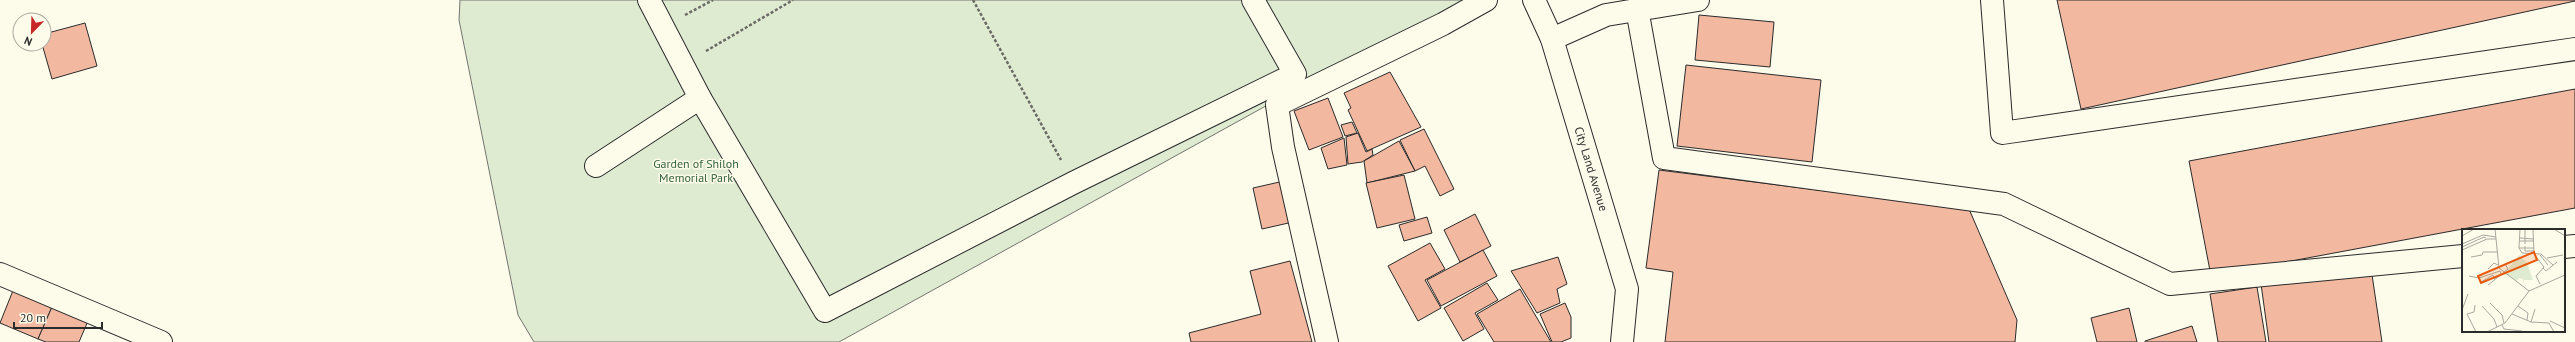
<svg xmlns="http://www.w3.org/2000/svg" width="2575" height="342" font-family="'PT Sans',sans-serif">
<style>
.green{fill:#deebd1;stroke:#74746e}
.building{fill:#f2b8a0;stroke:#2b2b2b}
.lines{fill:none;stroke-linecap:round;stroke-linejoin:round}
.minor-casing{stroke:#2b2b2b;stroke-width:24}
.path{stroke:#6a6964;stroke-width:2.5;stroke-dasharray:3 2;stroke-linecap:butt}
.minor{stroke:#fdfbea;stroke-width:22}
.labels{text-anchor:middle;stroke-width:3;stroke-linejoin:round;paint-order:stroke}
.park-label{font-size:12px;fill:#34623c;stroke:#fdfbea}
.street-label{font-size:12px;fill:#2b2b2b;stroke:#fdfbea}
.inset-road{fill:none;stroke:#a9a89e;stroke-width:1}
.view{fill:#e8590c;fill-opacity:0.15;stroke:#e8590c;stroke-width:2}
.inset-edge{fill:none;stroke:#2b2b2b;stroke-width:2}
</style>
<rect width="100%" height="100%" fill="#fdfbea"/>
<!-- green -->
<polygon class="green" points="460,0 1477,0 1367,50 839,342 534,342 518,315 459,20"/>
<!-- building -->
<g class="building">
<polygon points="2057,0 2575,0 2575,1 2081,109"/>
<polygon points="1699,15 1774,22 1770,67 1695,60"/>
<polygon points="85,23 97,66 52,79 42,44 44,44 44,34"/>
<polygon points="1686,65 1821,80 1812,162 1677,146"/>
<polygon points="1390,72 1421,127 1367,151 1348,110 1351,108 1344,93"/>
<polygon points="2575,89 2575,208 2211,276 2189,161"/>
<polygon points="1328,98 1343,137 1309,150 1294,111"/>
<polygon points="1352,122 1357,133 1345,136 1341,125"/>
<polygon points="1424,129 1454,189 1440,196 1425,166 1415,171 1400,140"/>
<polygon points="1358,133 1366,152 1372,149 1373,155 1362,162 1348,164 1346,137"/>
<polygon points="1344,138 1347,165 1328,169 1321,148"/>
<polygon points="1399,141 1415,171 1367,183 1364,161"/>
<polygon points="1659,170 1969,209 2017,320 2015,342 1665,342 1673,272 1646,268"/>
<polygon points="1404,175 1415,219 1377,228 1366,183"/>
<polygon points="1284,181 1293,222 1262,229 1253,188"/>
<polygon points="1475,214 1491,246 1460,262 1444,230"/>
<polygon points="1427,217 1432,233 1404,241 1399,225"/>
<polygon points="1430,243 1445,269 1425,280 1441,308 1418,321 1388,266"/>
<polygon points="1483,250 1497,276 1441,306 1427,280"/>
<polygon points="1558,257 1567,284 1557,289 1560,303 1537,313 1511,271"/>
<polygon points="1290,261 1312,342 1191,342 1189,333 1261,314 1250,271"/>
<polygon points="2371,268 2382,342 2269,342 2261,284"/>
<polygon points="16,283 55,300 38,339 0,323"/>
<polygon points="1487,283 1498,300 1475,313 1484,329 1463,341 1444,308"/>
<polygon points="2257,287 2266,342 2218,342 2210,294"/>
<polygon points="1520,289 1551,342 1494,342 1477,314"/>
<polygon points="55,300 91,314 79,342 46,342 38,339"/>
<polygon points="1565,303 1571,317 1571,338 1561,342 1552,342 1540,314"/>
<polygon points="2129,308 2137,342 2097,342 2091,318"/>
<polygon points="2192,326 2197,342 2145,342 2145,341"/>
</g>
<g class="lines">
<defs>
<g id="minor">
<polyline points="649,0 700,98 825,311 1073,183 1295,74 1253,0"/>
<polyline points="1534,0 1552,39 1627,289 1622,342"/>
<polyline points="1992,0 2002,133 2575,49"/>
<polyline points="1637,9 1664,158 2004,204 2170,284 2463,256"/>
<polyline points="1552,39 1606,15 1698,0"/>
<polyline points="596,166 700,98"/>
<polyline points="2564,247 2575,246"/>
<polyline points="0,274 161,342"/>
<polyline points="1327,342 1283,147 1277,105 1443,24 1486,0"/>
</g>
</defs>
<!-- minor casing -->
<use href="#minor" class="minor-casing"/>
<!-- path -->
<g class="path">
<polyline points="973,0 1061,160"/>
<polyline points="685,15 713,0"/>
<polyline points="706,51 793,0"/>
</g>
<!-- minor -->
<use href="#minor" class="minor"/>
</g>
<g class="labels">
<!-- park labels -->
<g class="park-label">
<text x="696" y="168">Garden of Shiloh<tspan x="696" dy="14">Memorial Park</tspan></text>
</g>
<!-- street labels -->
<g class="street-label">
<text transform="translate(1591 169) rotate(73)" y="4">City Land Avenue</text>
</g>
</g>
<!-- overview -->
<g transform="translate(2462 229)">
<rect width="103" height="103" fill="#fdfbea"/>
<path d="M57 26 65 34 71 51H62L61 55V50L57 49 55 52 42 45Z" fill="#deebd1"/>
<path class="inset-road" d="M33 0 37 39 67 62M58 0 57 19H72M71 0 72 25 82 38 74 47 78 55M92 0 103 7M0 7 12 0M58 9 72 10M58 12H72M0 15 21 6 34 8M63 15V0M63 17V22H72M0 18 22 8 24 9M57 19 60 24 79 25 91 36M0 21 25 10H34M78 26 86 36M9 28 20 26 21 23H36M85 29 101 26M81 39 84 42 95 33M26 40 32 34 36 36M7 47 17 49 38 42 39 45M19 53 31 46 32 50 40 45M26 56 46 40 43 35M28 74 40 86 42 94M13 76 12 83 5 85 14 103M20 77 32 90 35 98M56 77 66 84 65 91M0 81 6 65M50 85 69 93 87 94 92 103M88 92 103 99M69 93 73 80M40 96 42 100 60 102M25 103 43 94 67 62 103 46"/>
<path class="view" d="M72 23 75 31 19 54 16 47Z"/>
<rect width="103" height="103" class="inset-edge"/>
</g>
<!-- north arrow -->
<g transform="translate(32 32) rotate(203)"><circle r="19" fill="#fdfbea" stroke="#a9a89e"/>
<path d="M0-3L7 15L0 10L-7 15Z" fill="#c62828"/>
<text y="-6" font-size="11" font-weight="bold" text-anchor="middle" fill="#2b2b2b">N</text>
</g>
<!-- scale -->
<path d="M14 322v6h88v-6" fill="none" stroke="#2b2b2b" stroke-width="2"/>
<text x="20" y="322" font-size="12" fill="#2b2b2b" stroke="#fdfbea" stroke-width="3" paint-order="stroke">20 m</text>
</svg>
